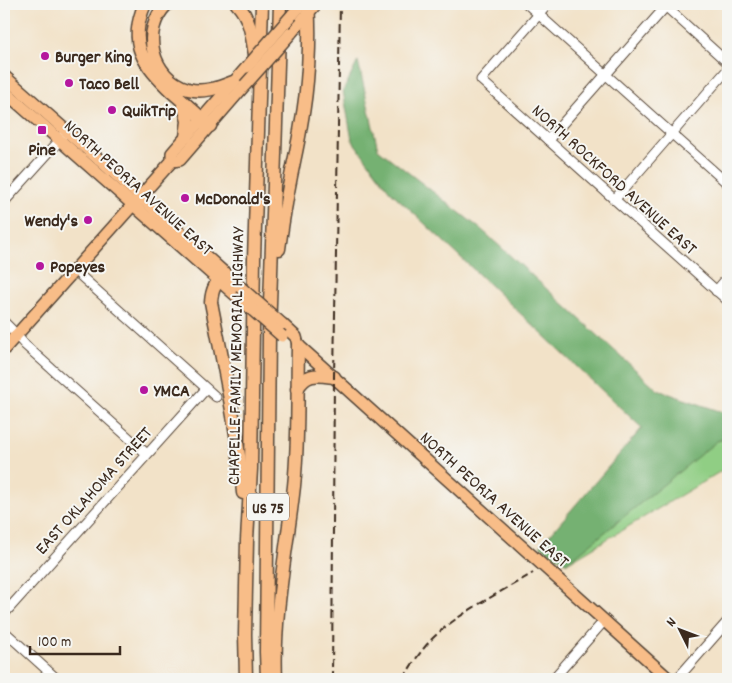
<svg xmlns="http://www.w3.org/2000/svg" width="732" height="683" font-family="Dekko,sans-serif">
<style>
.green{fill:#90ce84;stroke:#667c51}
.forest{fill:#74b172;stroke:#586e48}
.lines{fill:none;stroke-linecap:round;stroke-linejoin:round}
.minor-casing{stroke:#564638;stroke-width:11}
.major-casing{stroke:#564638;stroke-width:14}
.highway-casing{stroke:#564638;stroke-width:15}
.minor{stroke:#fff;stroke-width:9}
.major{stroke:#f8bd88;stroke-width:11}
.highway{stroke:#f8bd88;stroke-width:12}
.rail{stroke:#3b2a1e;stroke-width:2;stroke-dasharray:8 4;stroke-linecap:butt}
.major-bridge-casing{stroke:#564638;stroke-width:14;stroke-linecap:butt}
.major-bridge{stroke:#f8bd88;stroke-width:11}
.poi-dot{fill:#b5179e;stroke:#f6f6f2;stroke-width:2}
.labels{text-anchor:middle;stroke-width:4;stroke-linejoin:round;paint-order:stroke}
.shield{fill:#f6f6f2;stroke:#73675e;stroke-width:1}
.shield-label{font-size:16px;font-weight:bold;fill:#3b2a1e}
.poi-label{font-size:18px;font-weight:bold;fill:#3b2a1e;stroke:#f6f6f2;text-anchor:start}
.street-label{font-size:18px;fill:#3b2a1e;stroke:#f6f6f2}
</style>
<rect width="100%" height="100%" fill="#f6f6f2"/>
<filter id="ink" filterUnits="userSpaceOnUse"><feTurbulence type="fractalNoise" baseFrequency=".02" numOctaves="2"/><feDisplacementMap in="SourceGraphic" scale="10" xChannelSelector="R" yChannelSelector="G"/><feConvolveMatrix kernelMatrix="1 2 1 2 8 2 1 2 1" color-interpolation-filters="sRGB"/></filter>
<filter id="wash" filterUnits="userSpaceOnUse"><feTurbulence type="fractalNoise" baseFrequency=".0096" numOctaves="4" result="noise"/><feDisplacementMap in="SourceGraphic" scale="20" xChannelSelector="R" yChannelSelector="G"/><feGaussianBlur stdDeviation="1.12" result="paint"/><feColorMatrix in="noise" values="0 0 0 0 0 0 0 0 0 0 0 0 0 0 0 0 0 1.4 0 .05"/><feComposite in="paint" operator="in"/></filter>
<g filter="url(#wash)">
<rect width="100%" height="100%" fill="#f2e2c8"/>
<!-- green -->
<polygon class="green" points="728,438 728,467 567,563 540,546 717,441"/>
<!-- forest -->
<polygon class="forest" points="358,61 378,149 482,230 658,390 728,414 728,438 717,441 567,563 540,546 642,428 390,191 352,140 343,91"/>
</g>
<g filter="url(#ink)">
<g class="lines">
<defs>
<g id="minor">
<polyline points="527,4 728,184"/>
<polyline points="548,4 481,80 728,301"/>
<polyline points="663,4 728,63"/>
<polyline points="548,140 668,4"/>
<polyline points="615,199 728,69"/>
<polyline points="4,202 60,140 63,135"/>
<polyline points="74,270 216,397"/>
<polyline points="716,291 728,277"/>
<polyline points="4,322 11,329 25,345 147,454"/>
<polyline points="4,614 206,389"/>
<polyline points="4,631 57,679"/>
<polyline points="553,679 604,621"/>
<polyline points="677,679 728,621"/>
</g>
<g id="major">
<polyline points="292,15 302,4"/>
<polyline points="291,33 316,4"/>
<polyline points="4,76 113,172 240,287"/>
<polyline points="4,91 240,299"/>
<polyline points="172,161 180,160 245,85"/>
<polyline points="282,324 296,337 298,345 669,679"/>
<polyline points="4,349 172,161 172,153 247,67"/>
</g>
<g id="highway">
<path d="M145 4C127 44 144 65 172 92 185 103 197 114 210 126"/>
<path d="M167 4C140 30 151 78 188 89 204 93 218 88 233 82"/>
<path d="M237 4C250 18 252 36 255 55"/>
<polyline points="183,102 188,121 186,137"/>
<path d="M279 249C281 234 283 219 286 204 290 177 297 151 301 125 308 88 311 41 308 4"/>
<path d="M225 273C216 283 212 288 211 302 223 365 238 429 243 493"/>
<path d="M297 389C307 372 317 375 334 377"/>
<polyline points="246,679 245,634 247,540 251,469 254,259 262,4"/>
<polyline points="267,679 266,652 269,334 280,4"/>
<path d="M276 679C273 614 287 550 294 486 299 439 297 392 298 345"/>
</g>
</defs>
<!-- minor casing -->
<use href="#minor" class="minor-casing"/>
<!-- major casing -->
<use href="#major" class="major-casing"/>
<!-- highway casing -->
<use href="#highway" class="highway-casing"/>
<!-- minor -->
<use href="#minor" class="minor"/>
<!-- major -->
<use href="#major" class="major"/>
<!-- highway -->
<use href="#highway" class="highway"/>
<!-- rail -->
<g class="rail">
<polyline points="332,679 334,377 340,4"/>
<path d="M403 679C411 666 419 653 430 641 457 613 500 593 533 573"/>
</g>
<defs>
<g id="major-bridge">
<polyline points="247,67 292,15"/>
<polyline points="245,85 291,33"/>
<polyline points="240,287 282,324"/>
<polyline points="240,299 282,336"/>
</g>
</defs>
<!-- major-bridge casing -->
<use href="#major-bridge" class="major-bridge-casing"/>
<!-- major-bridge -->
<use href="#major-bridge" class="major-bridge"/>
</g>
</g>
<!-- markers -->
<g class="poi-dot">
<circle cx="45" cy="56" r="5"/>
<circle cx="69" cy="83" r="5"/>
<circle cx="112" cy="110" r="5"/>
<rect x="37" y="125" width="10" height="10" rx="2.5"/>
<circle cx="185" cy="198" r="5"/>
<circle cx="88" cy="220" r="5"/>
<circle cx="40" cy="266" r="5"/>
<circle cx="144" cy="390" r="5"/>
</g>
<g class="labels">
<!-- shield labels -->
<rect class="shield" x="247" y="493.5" width="42" height="27" rx="4"/>
<g class="shield-label">
<text x="268" y="513">US 75</text>
</g>
<!-- poi labels -->
<g class="poi-label">
<text x="55" y="62">Burger King</text>
<text x="79" y="89">Taco Bell</text>
<text x="122" y="116">QuikTrip</text>
<text x="42" y="155" text-anchor="middle">Pine</text>
<text x="195" y="204">McDonald's</text>
<text x="78" y="226" text-anchor="end">Wendy's</text>
<text x="50" y="272">Popeyes</text>
<text x="154" y="396">YMCA</text>
</g>
<!-- street labels -->
<g class="street-label">
<text transform="translate(615 179) rotate(42)" y="6">NORTH ROCKFORD AVENUE EAST</text>
<text transform="translate(139 187) rotate(42)" y="6">NORTH PEORIA AVENUE EAST</text>
<text transform="translate(235 356) rotate(-89)" y="6">CHAPELLE FAMILY MEMORIAL HIGHWAY</text>
<text transform="translate(93 490) rotate(-48)" y="6">EAST OKLAHOMA STREET</text>
<text transform="translate(495 499) rotate(42)" y="6">NORTH PEORIA AVENUE EAST</text>
</g>
</g>
<!-- margin -->
<rect width="732" height="683" fill="none" stroke="#f6f6f2" stroke-width="20"/>
<!-- north arrow -->
<g transform="translate(680 630) rotate(312)" stroke="#f6f6f2" stroke-width="4" paint-order="stroke">
<path d="M0-4L9 19L0 12L-9 19Z" fill="#3b2a1e"/>
<text y="-8" font-size="14" font-weight="bold" text-anchor="middle" fill="#3b2a1e">N</text>
</g>
<!-- scale -->
<path d="M30 646v8h90v-8" fill="none" stroke="#3b2a1e" stroke-width="2.5"/>
<text x="38" y="646" font-size="15" fill="#3b2a1e" stroke="#f6f6f2" stroke-width="4" paint-order="stroke">100 m</text>
</svg>
